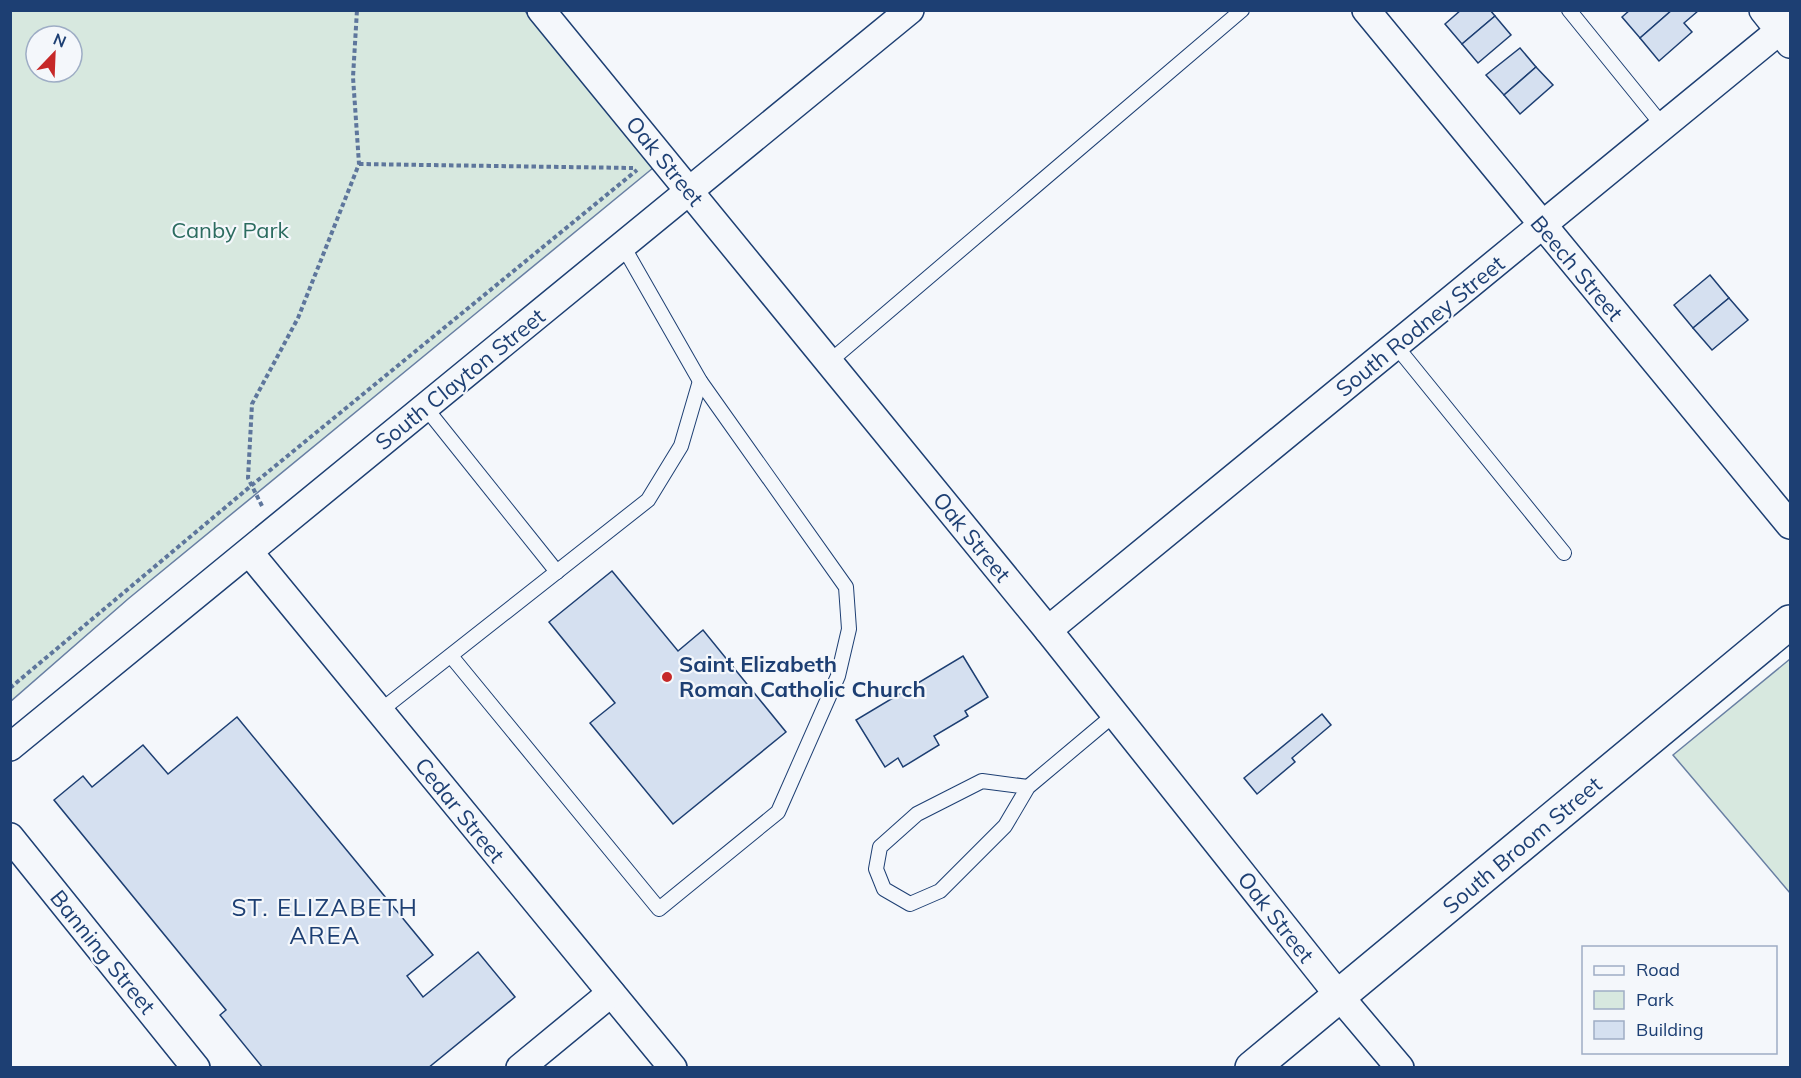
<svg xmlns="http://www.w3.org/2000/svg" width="1801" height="1078" font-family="Mulish,sans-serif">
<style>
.green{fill:#d7e8df;stroke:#687fa3;stroke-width:1.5;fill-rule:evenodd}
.building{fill:#d5e0f0;stroke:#1d3f73;stroke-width:1.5}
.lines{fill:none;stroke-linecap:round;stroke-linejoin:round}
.service-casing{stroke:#1d3f73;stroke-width:16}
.minor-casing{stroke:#1d3f73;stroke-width:30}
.tertiary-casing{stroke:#1d3f73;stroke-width:36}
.path{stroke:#5e769c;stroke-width:4;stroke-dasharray:4.5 3;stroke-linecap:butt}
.service{stroke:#f4f7fb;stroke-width:14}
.minor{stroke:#f4f7fb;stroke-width:27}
.tertiary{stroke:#f4f7fb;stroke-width:33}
.poi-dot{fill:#c62828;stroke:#f4f7fb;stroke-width:2}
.labels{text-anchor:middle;stroke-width:4.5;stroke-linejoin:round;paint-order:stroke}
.street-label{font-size:22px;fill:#1d3f73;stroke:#f4f7fb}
.park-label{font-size:22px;fill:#2c6c60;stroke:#f4f7fb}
.poi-label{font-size:22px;font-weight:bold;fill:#1d3f73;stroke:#f4f7fb;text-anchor:start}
.neighbourhood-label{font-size:24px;letter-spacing:1.5px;fill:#1d3f73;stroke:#f4f7fb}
</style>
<rect width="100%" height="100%" fill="#f4f7fb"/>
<!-- green -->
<g class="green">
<path d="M11 11H525L653 168 128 599 11 701ZM36 36H72V72H36Z"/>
<polygon points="1790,659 1790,893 1673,755"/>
</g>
<!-- building -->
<g class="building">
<polygon points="1461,10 1490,10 1495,16 1462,44 1445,24"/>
<polygon points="1630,10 1672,10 1640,38 1622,17"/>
<polygon points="1672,10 1698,11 1684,23 1692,32 1659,61 1640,38"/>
<polygon points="1495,16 1511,35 1478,63 1462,44"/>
<polygon points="1520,48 1536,67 1504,95 1486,75"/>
<polygon points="1536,67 1553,85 1520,114 1504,95"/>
<polygon points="1710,275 1729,298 1693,328 1674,305"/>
<polygon points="1729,298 1748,320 1712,350 1693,328"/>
<polygon points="612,571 678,651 703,630 786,732 673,824 590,723 615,703 549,622"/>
<polygon points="963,656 988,697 965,711 968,716 934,736 939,745 903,767 898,758 885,767 856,720"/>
<polygon points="1322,714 1331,725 1292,758 1295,762 1257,794 1244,778"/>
<polygon points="237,717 433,955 407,976 423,997 478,952 515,997 428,1068 263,1068 220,1015 226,1010 54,800 83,776 92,787 143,745 168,774"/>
</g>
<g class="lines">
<defs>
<g id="service">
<polyline points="1569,10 1663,126"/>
<polyline points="1396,346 1564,553"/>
<polyline points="829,362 1242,10"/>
<polyline points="425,407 557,572"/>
<polyline points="451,656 659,909 778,812 838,676 849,629 846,587 700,381 623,246"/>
<polyline points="380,711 648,500 681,446 700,381"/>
<polyline points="1028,787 1005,826 940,891 910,904 884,889 876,869 880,847 917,814 982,781 1028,787 1115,714"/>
</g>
<g id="minor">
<polyline points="541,10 1048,630 1340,997 1400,1068"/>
<polyline points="1366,10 1790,525"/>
<polyline points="1763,10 1790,44"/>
<polyline points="249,552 673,1068"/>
<polyline points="1048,630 1790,22"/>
<polyline points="10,747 910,10"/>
<polyline points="10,837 196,1068"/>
<polyline points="520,1068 611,993"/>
</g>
<polyline id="tertiary" points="1252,1068 1790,622"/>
</defs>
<!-- service casing -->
<use href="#service" class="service-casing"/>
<!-- minor casing -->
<use href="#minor" class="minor-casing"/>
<!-- tertiary casing -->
<use href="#tertiary" class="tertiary-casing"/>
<!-- path -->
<g class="path">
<polyline points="359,164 633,168"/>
<polyline points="262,506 248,478 252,404 298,318 359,164 353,77 357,10"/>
<polyline points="10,688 252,485 637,170"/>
</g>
<!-- service -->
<use href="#service" class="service"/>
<!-- minor -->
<use href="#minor" class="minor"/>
<!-- tertiary -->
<use href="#tertiary" class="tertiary"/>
</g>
<!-- markers -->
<circle class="poi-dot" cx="667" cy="677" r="6"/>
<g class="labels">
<!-- street labels -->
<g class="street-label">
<text transform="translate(665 161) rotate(51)" y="8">Oak Street</text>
<text transform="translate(1577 268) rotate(50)" y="8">Beech Street</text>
<text transform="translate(1420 326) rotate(-39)" y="8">South Rodney Street</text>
<text transform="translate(460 379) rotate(-39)" y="8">South Clayton Street</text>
<text transform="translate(972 537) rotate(51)" y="8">Oak Street</text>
<text transform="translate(460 810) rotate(51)" y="8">Cedar Street</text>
<text transform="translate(1522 845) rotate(-40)" y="8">South Broom Street</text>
<text transform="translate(1276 917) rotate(52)" y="8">Oak Street</text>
<text transform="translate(103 952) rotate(51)" y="8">Banning Street</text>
</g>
<!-- park labels -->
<g class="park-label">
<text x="230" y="238">Canby Park</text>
</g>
<!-- poi labels -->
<g class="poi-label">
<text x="679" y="672">Saint Elizabeth<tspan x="679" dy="25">Roman Catholic Church</tspan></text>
</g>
<!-- neighbourhood labels -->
<g class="neighbourhood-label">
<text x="325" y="916">ST. ELIZABETH<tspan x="325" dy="28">AREA</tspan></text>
</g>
</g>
<!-- border -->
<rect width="1801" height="1078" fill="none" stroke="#1d3f73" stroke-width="24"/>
<!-- legend -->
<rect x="1582" y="946" width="195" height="108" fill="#f4f7fb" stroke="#9eadc5" stroke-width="1.5"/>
<rect x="1594" y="966" width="30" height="9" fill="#f4f7fb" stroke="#9eadc5" stroke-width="1.5"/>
<text x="1636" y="976" font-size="18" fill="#1d3f73">Road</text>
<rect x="1594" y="991" width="30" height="18" fill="#d7e8df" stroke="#9eadc5" stroke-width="1.5"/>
<text x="1636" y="1006" font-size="18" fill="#1d3f73">Park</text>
<rect x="1594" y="1021" width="30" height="18" fill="#d5e0f0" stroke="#9eadc5" stroke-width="1.5"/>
<text x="1636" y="1036" font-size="18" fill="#1d3f73">Building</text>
<!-- north arrow -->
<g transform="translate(54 54) rotate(23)"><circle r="28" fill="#f4f7fb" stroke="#9eadc5" stroke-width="1.5"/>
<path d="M0-4.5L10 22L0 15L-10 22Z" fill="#c62828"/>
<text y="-9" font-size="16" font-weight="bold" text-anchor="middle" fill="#1d3f73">N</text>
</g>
</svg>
